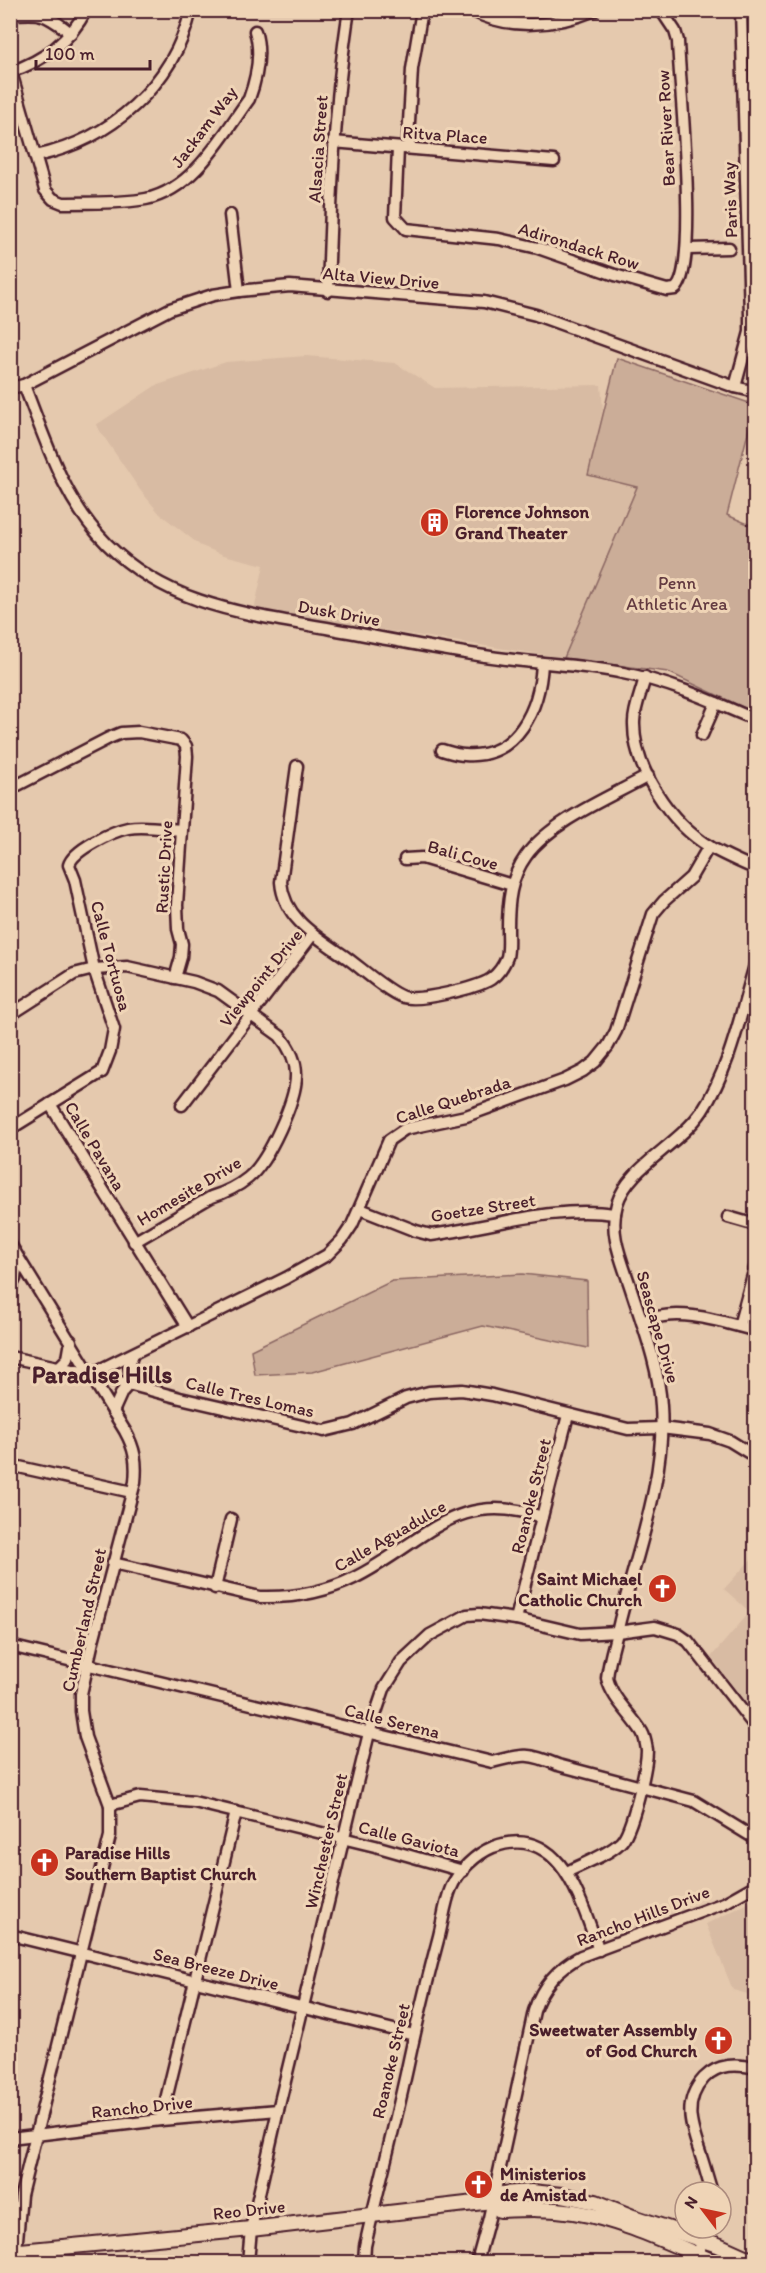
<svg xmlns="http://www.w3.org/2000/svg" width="766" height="2273" font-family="Itim,sans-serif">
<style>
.built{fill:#d8bba3}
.green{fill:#cbad98;stroke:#8a6662;stroke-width:1.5}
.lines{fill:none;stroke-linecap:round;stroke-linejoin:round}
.minor-casing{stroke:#4a1f2b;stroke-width:15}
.major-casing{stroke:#4a1f2b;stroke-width:18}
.minor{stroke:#efd4b6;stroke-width:10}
.major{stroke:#efd4b6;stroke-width:14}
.labels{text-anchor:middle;stroke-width:6;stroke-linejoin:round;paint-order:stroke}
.street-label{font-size:18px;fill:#4a1f2b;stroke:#efd4b6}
.poi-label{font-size:18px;font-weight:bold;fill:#4a1f2b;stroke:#efd4b6;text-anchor:start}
.park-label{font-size:18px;fill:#643b41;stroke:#efd4b6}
.district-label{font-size:24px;font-weight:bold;fill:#4a1f2b;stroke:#efd4b6}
</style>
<rect width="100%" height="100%" fill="#e5c9ae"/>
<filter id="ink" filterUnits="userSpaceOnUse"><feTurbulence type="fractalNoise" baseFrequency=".0167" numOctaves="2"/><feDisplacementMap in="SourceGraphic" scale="12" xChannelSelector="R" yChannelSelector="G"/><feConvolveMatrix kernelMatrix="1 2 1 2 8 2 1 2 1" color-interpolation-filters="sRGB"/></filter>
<g filter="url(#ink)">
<!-- built -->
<g class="built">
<polygon points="306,356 395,363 435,388 601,385 603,409 588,475 637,487 564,658 254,610 264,565 224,555 201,546 160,514 140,490 96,425 155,386 226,362"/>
<polygon points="755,1555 755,1697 747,1704 711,1657 750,1612 724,1589"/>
<polygon points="755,1897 755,1996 733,1990 706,1924 747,1904"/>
</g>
<!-- green -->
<g class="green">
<polygon points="617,358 755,405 727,515 755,527 755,713 668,672 564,658 637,487 588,475"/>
<polygon points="522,1274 587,1281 588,1348 483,1326 312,1372 255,1375 251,1350 392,1281"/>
</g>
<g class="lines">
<defs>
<g id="minor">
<path d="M471 10C509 31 556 26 595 10"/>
<path d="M10 15C43 11 45 14 71 33"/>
<path d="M10 72C43 61 70 41 86 10"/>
<path d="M11 72 45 190 53 199 63 203C90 202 120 204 146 199 194 189 222 136 249 99 257 77 262 53 255 31"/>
<polyline points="333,142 554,161"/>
<polyline points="410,148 408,140 412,69 422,10"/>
<path d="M398 149 395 217 406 229 499 239 538 248 615 275 667 290 675 289C700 271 679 79 678 41L675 31 661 10"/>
<path d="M36 156C110 140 173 86 191 10"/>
<polyline points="230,215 239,291"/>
<polyline points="688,249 729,248"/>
<path d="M328 291C331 196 334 104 349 10"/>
<path d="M24 385C46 441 63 500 107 544 170 607 249 614 332 629 390 639 448 652 506 659 545 664 585 665 623 673 670 682 712 701 756 720"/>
<polyline points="735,387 750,332 750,315 741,10"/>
<polyline points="10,388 24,385 170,309 213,295 239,291 290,286 484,302 536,315 735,387 756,392"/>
<path d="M645 677C642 691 634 708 634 722 633 768 670 823 710 847 724 855 740 862 756 869"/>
<polyline points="702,735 716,703"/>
<path d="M442 750C449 752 457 755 465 755 518 759 540 707 542 663"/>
<path d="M297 766 281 882C284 920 319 938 347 958 361 968 389 993 403 997 419 1002 477 988 491 979 499 973 504 965 507 957 509 948 508 938 508 929 508 903 510 878 526 856 551 821 610 797 648 776"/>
<polyline points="10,789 109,738 121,733 139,732 181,740 186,746 187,756 177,905 178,929 182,944 181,957 175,978"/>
<polyline points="405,859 422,858 512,885"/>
<path d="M10 1015 74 974 94 969 127 967 194 982 218 991 280 1036C289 1047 296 1059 296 1074 297 1099 268 1162 248 1178 237 1187 224 1193 211 1197L134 1242"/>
<polyline points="50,1104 188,1327"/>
<polyline points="182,1105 313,934"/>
<path d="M10 1129 102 1072 110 1051 114 1029 94 969 75 880 69 865C73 850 113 831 128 828 145 825 165 829 181 830"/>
<path d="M360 1209 416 1231 431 1235C492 1227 553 1205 615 1214"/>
<polyline points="728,1217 756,1225"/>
<path d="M10 1244 125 1431C135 1449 137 1462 135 1482L93 1641 81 1694V1711L85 1737 110 1805V1836L21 2195 15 2262"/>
<polyline points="10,1289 15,1279 17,1257"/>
<path d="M642 1322C677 1306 720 1321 756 1331"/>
<polyline points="739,1326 756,1264"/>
<polyline points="10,1357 91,1374 180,1398 324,1431 353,1424 406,1398 429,1392 462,1390 492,1395 628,1429 661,1428 710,1434 730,1441 756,1457"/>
<polyline points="59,1367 68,1358 71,1341"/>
<polyline points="91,1374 286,1278 327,1255 342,1240 352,1225 389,1140 405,1129 466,1116 565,1080 583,1071 595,1062 608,1046 616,1031 653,914 664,901 691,877 709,846"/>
<polyline points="132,1385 129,1365 133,1354"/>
<polyline points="113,1412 122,1392 129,1384"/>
<polyline points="10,1465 132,1492"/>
<path d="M113 1563 260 1597C293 1598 324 1593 354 1578 425 1543 454 1488 542 1517"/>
<polyline points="215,1588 231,1519"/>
<polyline points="516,1619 568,1415"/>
<path d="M10 1646 492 1762C523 1754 528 1752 558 1765L694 1801 756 1839"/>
<polyline points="110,1805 140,1797 194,1802 375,1846 463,1871"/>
<path d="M567 1872C584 1863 606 1856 620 1843 632 1833 647 1766 647 1750 646 1744 645 1737 642 1732 631 1714 612 1699 607 1678 609 1658 616 1639 620 1620 637 1552 666 1477 661 1406 659 1368 644 1329 632 1292 623 1263 608 1234 617 1204 628 1167 679 1145 702 1111 731 1067 741 1011 756 962"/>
<polyline points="10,1935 414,2035"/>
<polyline points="161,2120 236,1812"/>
<polyline points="10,2138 161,2120 278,2110"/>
<path d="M712 2192C708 2180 705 2168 701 2156 692 2129 681 2103 704 2078 718 2063 737 2064 756 2068"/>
<polyline points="697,2255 708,2228"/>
<polyline points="248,2262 251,2229 278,2110 369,1733 384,1689 401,1662 430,1635 467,1615 479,1614 516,1619 580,1634 617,1632 655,1627 678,1634 688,1641 756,1728"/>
<path d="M364 2262 365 2246C379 2184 396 2122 409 2060 418 2018 428 1977 439 1936 443 1920 445 1902 451 1888 458 1871 476 1854 493 1847 562 1822 581 1903 599 1950"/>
<path d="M477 2262 489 2218 534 2011C542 1986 558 1968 581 1956L724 1903 756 1885"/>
</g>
<g id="major">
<path d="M492 2201 500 2210C525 2209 549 2208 574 2212 623 2220 669 2243 714 2262"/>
<polyline points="10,2252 251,2229 492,2201 502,2194 531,2192 562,2195 596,2202 633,2217 718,2245 756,2262"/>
</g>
</defs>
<!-- minor casing -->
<use href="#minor" class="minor-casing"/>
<!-- major casing -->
<use href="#major" class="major-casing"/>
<!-- minor -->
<use href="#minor" class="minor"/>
<!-- major -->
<use href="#major" class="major"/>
</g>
</g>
<!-- icons -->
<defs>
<symbol id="building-disc" viewBox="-11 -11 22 22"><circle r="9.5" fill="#c8321e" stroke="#efd4b6"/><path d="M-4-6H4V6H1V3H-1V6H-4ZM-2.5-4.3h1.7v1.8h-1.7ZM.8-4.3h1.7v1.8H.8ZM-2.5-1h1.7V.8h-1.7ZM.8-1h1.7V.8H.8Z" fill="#fff"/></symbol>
<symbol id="church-disc" viewBox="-11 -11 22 22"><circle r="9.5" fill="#c8321e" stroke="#efd4b6"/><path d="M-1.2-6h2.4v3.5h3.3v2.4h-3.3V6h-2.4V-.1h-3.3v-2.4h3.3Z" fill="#fff"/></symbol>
</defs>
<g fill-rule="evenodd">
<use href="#building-disc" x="418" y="506" width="33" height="33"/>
<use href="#church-disc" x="646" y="1572" width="33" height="33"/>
<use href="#church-disc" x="28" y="1846" width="33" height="33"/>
<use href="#church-disc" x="702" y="2024" width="33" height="33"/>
<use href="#church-disc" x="462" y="2168" width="33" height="33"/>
</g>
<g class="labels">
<!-- street labels -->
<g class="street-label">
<text transform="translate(204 127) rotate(-53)" y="6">Jackam Way</text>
<text transform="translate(666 128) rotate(-93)" y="6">Bear River Row</text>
<text transform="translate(445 135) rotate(4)" y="6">Ritva Place</text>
<text transform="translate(318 149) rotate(-86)" y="6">Alsacia Street</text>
<text transform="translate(730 200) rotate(-92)" y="6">Paris Way</text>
<text transform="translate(579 246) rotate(17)" y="6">Adirondack Row</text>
<text transform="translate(381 278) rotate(5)" y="6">Alta View Drive</text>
<text transform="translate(339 613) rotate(10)" y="6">Dusk Drive</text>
<text transform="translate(463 855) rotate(15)" y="6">Bali Cove</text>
<text transform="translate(164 867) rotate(-87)" y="6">Rustic Drive</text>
<text transform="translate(111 956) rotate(75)" y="6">Calle Tortuosa</text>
<text transform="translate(261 978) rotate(-51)" y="6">Viewpoint Drive</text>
<text transform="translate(453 1100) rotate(-18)" y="6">Calle Quebrada</text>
<text transform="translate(95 1146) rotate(59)" y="6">Calle Pavana</text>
<text transform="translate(189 1191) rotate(-31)" y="6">Homesite Drive</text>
<text transform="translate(483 1208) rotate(-9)" y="6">Goetze Street</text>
<text transform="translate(658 1327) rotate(74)" y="6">Seascape Drive</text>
<text transform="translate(250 1397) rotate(13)" y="6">Calle Tres Lomas</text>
<text transform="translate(531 1496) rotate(-76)" y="6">Roanoke Street</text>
<text transform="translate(390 1536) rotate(-30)" y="6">Calle Aguadulce</text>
<text transform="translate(84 1620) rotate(-77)" y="6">Cumberland Street</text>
<text transform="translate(392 1721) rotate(14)" y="6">Calle Serena</text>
<text transform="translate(409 1839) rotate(14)" y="6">Calle Gaviota</text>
<text transform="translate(326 1841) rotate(-77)" y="6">Winchester Street</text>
<text transform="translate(643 1916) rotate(-21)" y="6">Rancho Hills Drive</text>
<text transform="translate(216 1969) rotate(14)" y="6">Sea Breeze Drive</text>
<text transform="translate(391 2061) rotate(-77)" y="6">Roanoke Street</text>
<text transform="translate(142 2107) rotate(-6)" y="6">Rancho Drive</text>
<text transform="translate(249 2210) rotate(-6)" y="6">Reo Drive</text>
</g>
<!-- poi labels -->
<g class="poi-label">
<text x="455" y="518">Florence Johnson<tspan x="455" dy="21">Grand Theater</tspan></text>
<text x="642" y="1585" text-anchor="end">Saint Michael<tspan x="642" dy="21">Catholic Church</tspan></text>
<text x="65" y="1859">Paradise Hills<tspan x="65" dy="21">Southern Baptist Church</tspan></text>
<text x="697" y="2036" text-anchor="end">Sweetwater Assembly<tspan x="697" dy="21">of God Church</tspan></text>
<text x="500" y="2180">Ministerios<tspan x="500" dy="21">de Amistad</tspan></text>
</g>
<!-- park labels -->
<g class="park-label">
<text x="677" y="589">Penn<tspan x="677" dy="21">Athletic Area</tspan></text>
</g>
<!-- district labels -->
<g class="district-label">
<text x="102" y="1383">Paradise Hills</text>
</g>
</g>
<!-- margin -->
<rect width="766" height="2273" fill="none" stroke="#efd4b6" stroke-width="36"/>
<rect x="18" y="18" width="730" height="2237" fill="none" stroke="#4a1f2b" stroke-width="2" filter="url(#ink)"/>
<!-- north arrow -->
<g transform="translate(703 2210) rotate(302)"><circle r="28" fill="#efd4b6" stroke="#ad8c7e" stroke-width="1.5"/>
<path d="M0-4.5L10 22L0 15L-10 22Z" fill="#c8321e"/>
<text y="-9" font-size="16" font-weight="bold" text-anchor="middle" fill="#4a1f2b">N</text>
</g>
<!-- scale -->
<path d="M36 60v9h114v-9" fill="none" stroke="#4a1f2b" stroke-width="3"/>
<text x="45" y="60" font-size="18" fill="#4a1f2b" stroke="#efd4b6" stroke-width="4.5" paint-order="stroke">100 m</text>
</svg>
